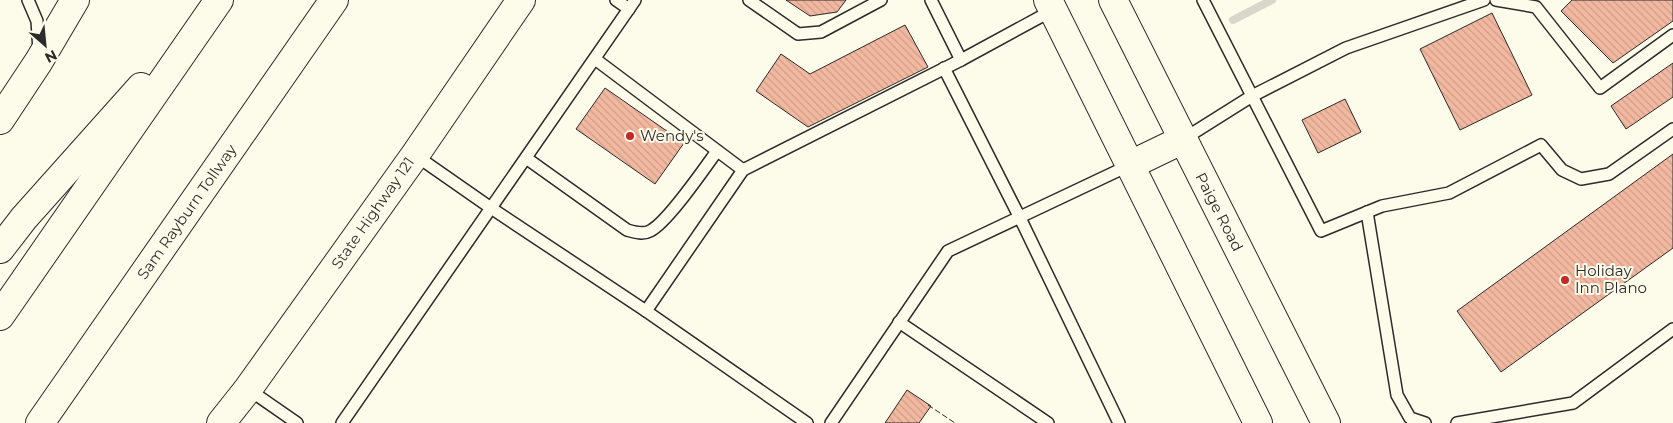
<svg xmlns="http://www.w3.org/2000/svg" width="1673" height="423" font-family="Montserrat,sans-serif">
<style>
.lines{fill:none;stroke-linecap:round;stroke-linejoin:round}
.stream{stroke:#d8d7c9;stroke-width:8}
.building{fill:url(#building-back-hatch);stroke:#2b2b2b}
.lane-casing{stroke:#2b2b2b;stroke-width:14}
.secondary-casing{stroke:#2b2b2b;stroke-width:30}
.highway-casing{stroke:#2b2b2b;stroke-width:30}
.lane{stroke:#fdfbea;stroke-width:11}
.secondary{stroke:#fdfbea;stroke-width:28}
.highway{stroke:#fdfbea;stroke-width:28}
.fence{stroke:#2b2b2b;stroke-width:1;stroke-dasharray:6 2.5;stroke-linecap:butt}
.poi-dot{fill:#c62828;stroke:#fdfbea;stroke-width:2}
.labels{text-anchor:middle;stroke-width:4;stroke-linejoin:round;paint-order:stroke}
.poi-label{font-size:15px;fill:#2b2b2b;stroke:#fdfbea;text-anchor:start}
.street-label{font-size:15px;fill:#2b2b2b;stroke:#fdfbea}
</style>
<defs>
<pattern id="building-back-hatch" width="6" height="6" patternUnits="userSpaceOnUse" patternTransform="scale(1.25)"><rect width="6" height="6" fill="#f2b8a0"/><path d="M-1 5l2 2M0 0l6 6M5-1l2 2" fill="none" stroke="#d09e8a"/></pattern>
</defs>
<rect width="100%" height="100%" fill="#fdfbea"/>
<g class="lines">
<!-- stream -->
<polyline class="stream" points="1233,20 1272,0"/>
</g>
<!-- building -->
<g class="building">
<polygon points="786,0 846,0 837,12 810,16"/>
<polygon points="1572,0 1673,0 1673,21 1613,63 1561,11"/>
<polygon points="1492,13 1532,95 1460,130 1420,49"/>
<polygon points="905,25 928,67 808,127 756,91 781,54 810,74"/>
<polygon points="1673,63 1673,97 1626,129 1611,106"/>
<polygon points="605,88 684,143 655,184 576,129"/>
<polygon points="1345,99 1361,132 1318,153 1302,120"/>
<polygon points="1673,154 1673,248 1501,372 1457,311"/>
<polygon points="907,390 931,406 919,423 885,423"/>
</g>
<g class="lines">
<defs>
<g id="lane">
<polyline points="28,0 37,21 39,51"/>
<polyline points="616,0 629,9"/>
<polyline points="749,0 798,34 821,32 881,0"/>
<polyline points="931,0 961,60"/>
<polyline points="1203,0 1321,231 1382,206 1449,193 1541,145 1562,170 1581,179 1609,174 1673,129"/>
<polyline points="1496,0 1536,7 1600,88 1673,35"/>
<polyline points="595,59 743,170"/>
<polyline points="944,68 1020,218 1119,423"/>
<polyline points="1182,140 1252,96 1346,48 1484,0"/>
<polyline points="415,155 491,208 646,311 807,423"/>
<path d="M526 158 627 230C634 232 643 235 650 231 667 223 704 169 717 151"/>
<polyline points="1367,212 1397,395 1410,418 1425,423"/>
<polyline points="646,311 743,170 961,60 1053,10"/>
<polyline points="899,322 1048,423"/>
<polyline points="248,389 297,423"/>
<polyline points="342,423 635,0"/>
<polyline points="831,423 948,251 1130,165"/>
<polyline points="1457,423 1573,403 1673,329"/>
</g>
<g id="secondary">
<polyline points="1048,0 1258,423"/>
<polyline points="1113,0 1326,423"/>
<polyline points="0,120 39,61 75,0"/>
<polyline points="1130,165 1182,140"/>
<polyline points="221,423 248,389 415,155 521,0"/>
</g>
<g id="highway">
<polyline points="0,249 24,218 141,87"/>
<polyline points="0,316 219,0"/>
<polyline points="40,423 334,0"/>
</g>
</defs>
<!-- lane casing -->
<use href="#lane" class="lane-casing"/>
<!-- secondary casing -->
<use href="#secondary" class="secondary-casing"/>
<!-- highway casing -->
<use href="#highway" class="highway-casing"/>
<!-- lane -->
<use href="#lane" class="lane"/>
<!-- secondary -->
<use href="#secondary" class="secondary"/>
<!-- highway -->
<use href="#highway" class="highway"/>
<!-- fence -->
<polyline class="fence" points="928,405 955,423"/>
</g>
<!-- markers -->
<g class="poi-dot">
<circle cx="630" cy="136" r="5"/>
<circle cx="1565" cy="280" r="5"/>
</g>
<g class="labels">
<!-- poi labels -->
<g class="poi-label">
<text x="640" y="141">Wendy's</text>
<text x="1575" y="276">Holiday<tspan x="1575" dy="17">Inn Plano</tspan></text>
</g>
<!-- street labels -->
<g class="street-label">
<text transform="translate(187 212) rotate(-55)" y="5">Sam Rayburn Tollway</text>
<text transform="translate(1219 212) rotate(63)" y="5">Paige Road</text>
<text transform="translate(373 213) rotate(-55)" y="5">State Highway 121</text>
</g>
</g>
<!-- north arrow -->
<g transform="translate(45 45) rotate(153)" stroke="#fdfbea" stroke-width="4" paint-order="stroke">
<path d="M0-4L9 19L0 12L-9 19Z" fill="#2b2b2b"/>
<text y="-8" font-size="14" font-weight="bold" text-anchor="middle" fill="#2b2b2b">N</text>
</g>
</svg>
